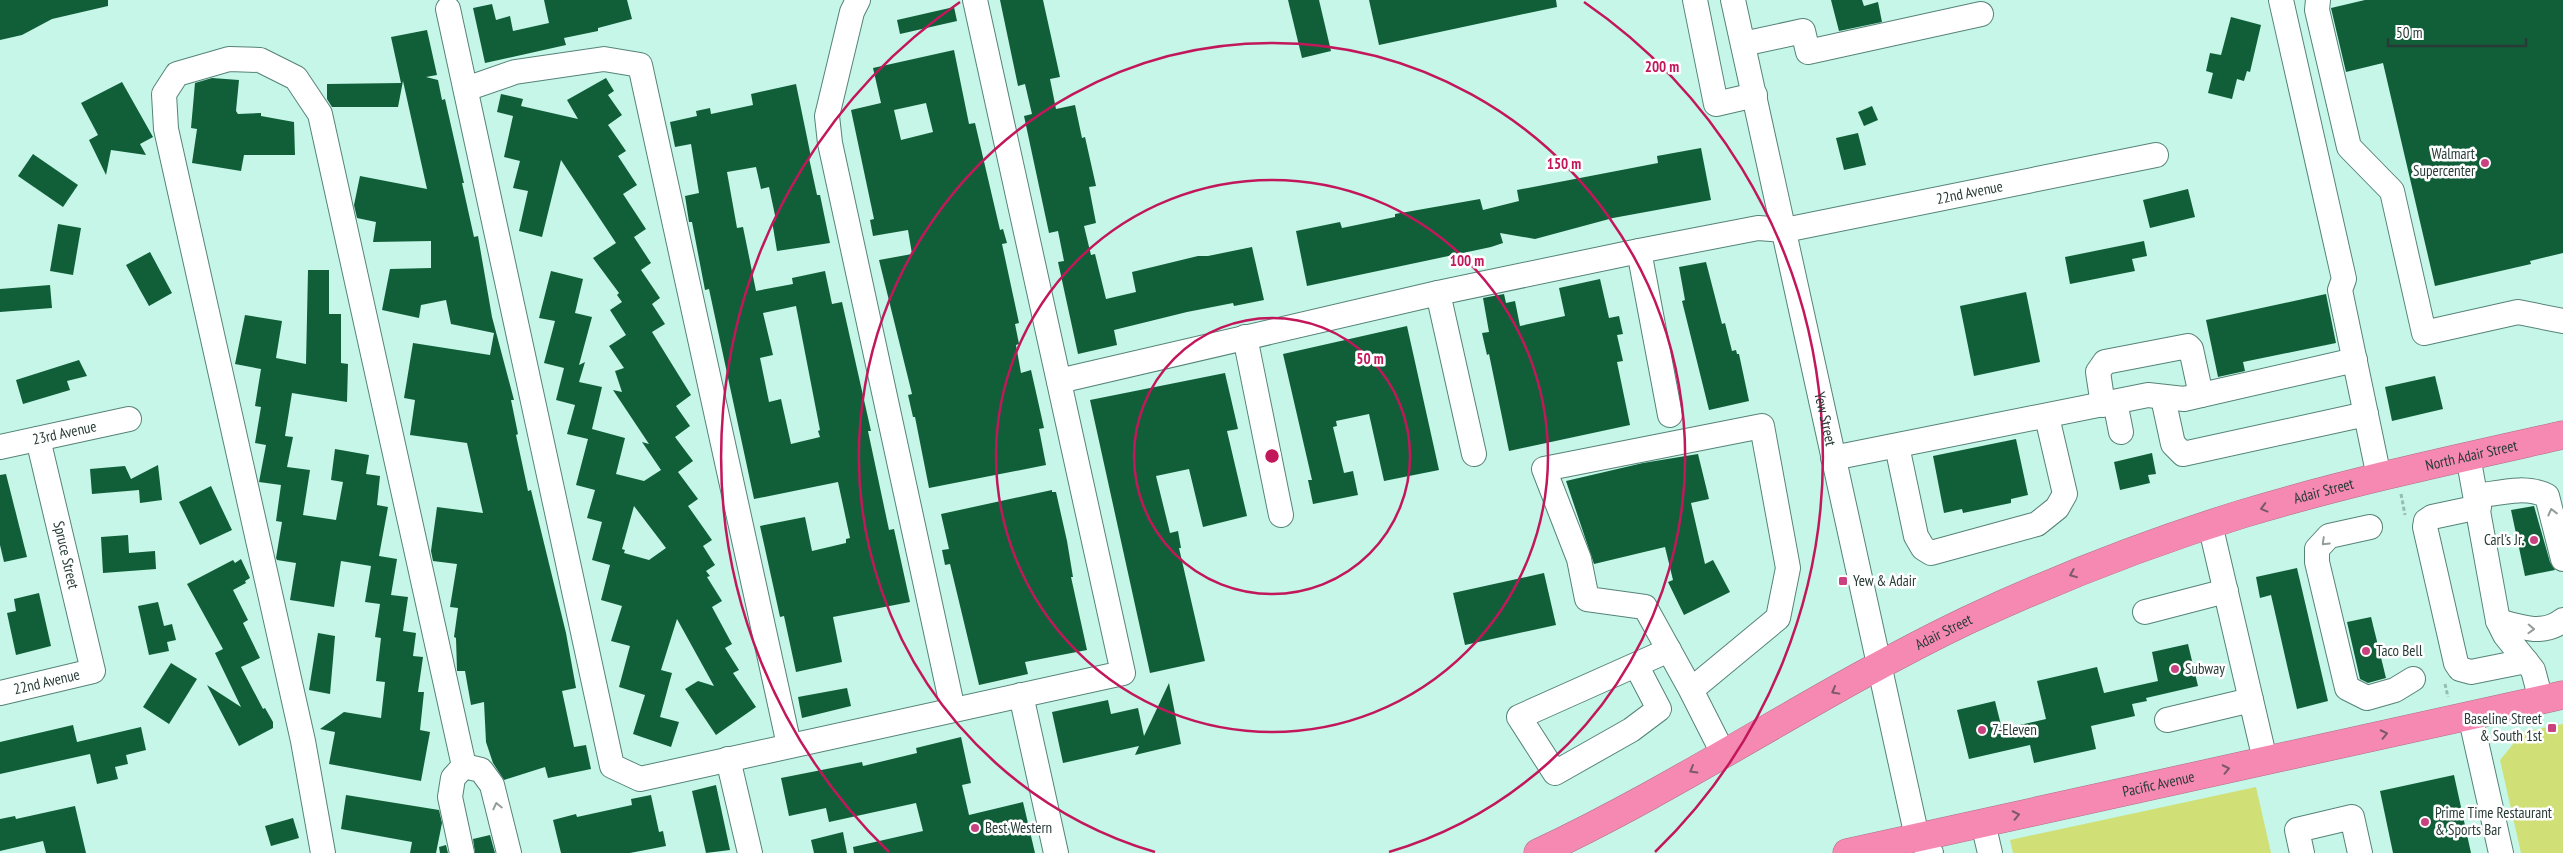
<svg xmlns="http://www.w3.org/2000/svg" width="2563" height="853" font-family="'PT Sans Narrow',sans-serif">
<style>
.green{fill:#d0e076}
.building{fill:#105f39;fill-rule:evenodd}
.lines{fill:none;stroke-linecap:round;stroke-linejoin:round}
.minor-casing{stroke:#568378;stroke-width:26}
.highway-casing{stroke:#ad6e87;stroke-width:29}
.path{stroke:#95bdb2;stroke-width:3;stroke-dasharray:4 2.5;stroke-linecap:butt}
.minor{stroke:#fff;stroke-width:24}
.highway{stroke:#f589b2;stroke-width:28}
.oneway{stroke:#7a5a68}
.oneway2{stroke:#949d9a}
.ring{fill:none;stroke:#c2185b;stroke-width:2.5}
.poi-dot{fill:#c9417e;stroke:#fff;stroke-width:2}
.labels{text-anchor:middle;stroke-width:5;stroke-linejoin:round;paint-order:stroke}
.poi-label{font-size:15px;fill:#283b36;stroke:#fff;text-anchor:start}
.street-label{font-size:15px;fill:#283b36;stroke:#fff}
.centre{fill:#c2185b;stroke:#fff;stroke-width:2.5}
.ring-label{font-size:15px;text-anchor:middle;font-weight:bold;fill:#c2185b;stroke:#fff;stroke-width:5;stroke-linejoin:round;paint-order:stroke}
</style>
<rect width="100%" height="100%" fill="#c5f6e8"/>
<!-- green -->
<g class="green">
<polygon points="2563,724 2563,853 2521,853 2500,760 2523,732"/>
<polygon points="2256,787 2271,853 2013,853 2010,840"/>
</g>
<!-- building -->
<g class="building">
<polygon points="0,0 108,0 108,6 52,19 22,35 0,40"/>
<polygon points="544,0 627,0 632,19 598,28 598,31 564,38 566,45 485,63 473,8 492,4 496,20 510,16 513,31 549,23"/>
<polygon points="1000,0 1043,0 1060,77 1050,79 1056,109 1075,105 1082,138 1085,137 1096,186 1089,187 1096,223 1084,226 1091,255 1095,254 1106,299 1136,292 1132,272 1198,256 1208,256 1252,247 1264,300 1234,306 1233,303 1187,312 1114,330 1117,345 1078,354 1058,262 1064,261 1058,231 1049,233 1024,116 1032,114 1025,84 1018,86"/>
<polygon points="1288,0 1319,0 1331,51 1302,58"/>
<polygon points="1369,0 1556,0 1557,7 1379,45"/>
<polygon points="1831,0 1862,0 1864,6 1878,2 1882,22 1839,31"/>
<polygon points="2365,0 2563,0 2563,253 2530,261 2531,264 2435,286 2383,63 2346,72 2331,8"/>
<polygon points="954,7 957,21 900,34 897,20"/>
<polygon points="2231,17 2261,25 2250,72 2247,71 2244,81 2237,79 2232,99 2208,93 2213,73 2206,71 2210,53 2221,55"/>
<polygon points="427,30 437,75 426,77 438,80 442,100 445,99 464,183 462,183 474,237 478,236 492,317 514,400 511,400 518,434 516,435 528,491 531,490 566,633 576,688 562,691 574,747 586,745 591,769 548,778 545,767 504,780 493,763 486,742 484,702 471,705 465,671 457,671 456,638 454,637 458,608 450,607 457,564 433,561 431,551 437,507 483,513 467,443 410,435 415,400 404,398 413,343 490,355 494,333 451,324 446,300 421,305 419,318 382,310 390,269 431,268 431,241 373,242 376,222 357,218 354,205 360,176 427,189 403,81 398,107 332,107 327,99 327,84 401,83 391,37"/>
<path d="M954 50 969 124 975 123 1000 230 1003 229 1007 243 1002 244 1019 323 1015 324 1019 344 1016 345 1021 373 1031 370 1044 428 1039 429 1046 465 929 488 915 417H913L908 395 912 394 879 260 912 254 908 230 873 236 870 220 874 219 851 110 881 103 873 68ZM926 103 933 132 901 140 894 110Z"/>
<polygon points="212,78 239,80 236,111 238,114 261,113 261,116 294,122 295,155 244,155 241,171 192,163 197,129 191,128 195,83"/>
<path d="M606 78 614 91 608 95 622 115 608 125 626 151 618 156 637 185 623 194 646 229 634 237 651 263 641 270 660 298 652 304 665 324 652 332 691 395 676 406 690 426 675 437 693 461 678 472 698 499 688 506 712 540 703 546 715 565 706 571 710 576 707 577 722 601 712 607 732 644 725 648 739 670 733 673 756 707 716 735 685 689 698 681 714 686 677 619 661 670 672 673 660 717 679 722 671 747 633 734 645 695 619 687 630 646 611 641 622 606 601 600 610 565 592 560 602 522 587 518 595 490 576 485 588 439 567 434 575 405 556 400 564 368 544 363 555 321 539 318 551 271 583 279 575 313 592 317 579 365 585 362 579 382 602 387 592 429 625 438 616 474 644 481 661 470 642 442 649 444 613 390 622 392 615 371 624 368 609 346 626 335 610 310 622 302 617 295 619 293 593 258 616 243 561 160 542 237 519 231 528 191 513 188 520 161 504 157 513 116 497 112 501 94 523 99 521 106 578 119 567 100ZM634 506 666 548 649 560 624 553 625 550 622 549Z"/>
<polygon points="122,82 153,137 140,144 146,155 111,150 106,175 89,140 98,135 81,103"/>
<path d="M796 84 811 157 809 158 817 195H820L830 243 777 251 772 221 776 220 769 187 761 189 756 167 727 172 737 228 743 227 756 291 793 284 792 278 825 271 832 304 842 302 871 431H868L889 530 894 529 910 602 833 617 842 662 796 672 784 616 780 617 760 526 805 517 812 551 846 543V539L850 538 838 482 754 499 709 289 705 290 692 222H689L685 196 699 193 691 144 675 147 670 122 697 116 696 111 710 108 711 114 753 105 751 94ZM796 306 820 430 818 431 820 437 791 444 781 399 769 402 760 358 773 355 763 313Z"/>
<polygon points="1872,106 1878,120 1864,126 1858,112"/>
<polygon points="1858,133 1866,165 1844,170 1836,138"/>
<polygon points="1701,148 1711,200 1613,218 1535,239 1500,233 1503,243 1491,247 1307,286 1296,231 1340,222 1342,228 1395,217 1395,214 1480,199 1483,210 1519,201 1517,190 1658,163 1657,156"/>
<polygon points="33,154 78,185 63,207 18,176"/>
<polygon points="2188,189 2195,217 2150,228 2143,200"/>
<polygon points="58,224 81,228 73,275 50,271"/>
<polygon points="2144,241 2147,256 2132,259 2135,271 2070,284 2065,257"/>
<polygon points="150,252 172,293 149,306 126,265"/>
<polygon points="1706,262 1722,324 1725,323 1732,351 1736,350 1737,354 1739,354 1749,401 1709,410 1682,301 1685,300 1679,267"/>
<polygon points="308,270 329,270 329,314 341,314 341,363 348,364 347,402 292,393 285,436 293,437 287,467 310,470 303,515 336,520 343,482 331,480 335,449 369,455 366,474 380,476 377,505 388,507 379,556 397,559 391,595 408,597 403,631 416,633 413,656 423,657 418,692 424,692 420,730 430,732 421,781 329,764 335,732 320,729 344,712 381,718 385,682 376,681 381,638 375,637 380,604 365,602 371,566 341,561 334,607 290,600 296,563 277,560 276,558 282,522 276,521 281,485 259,482 266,445 255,443 261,407 255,406 261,369 235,364 245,315 282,321 276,358 306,364"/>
<polygon points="1600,279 1609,318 1619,316 1623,334 1617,335 1623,361 1617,362 1630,425 1509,451 1489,354 1487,355 1482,333 1489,332 1483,298 1504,294 1506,303 1515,301 1520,326 1565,316 1559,288"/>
<polygon points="50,285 52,308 0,312 0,289"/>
<polygon points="2026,292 2040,362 1974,376 1960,306"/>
<polygon points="2326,294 2336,343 2243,362 2245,371 2218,377 2206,320"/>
<polygon points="1407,326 1439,470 1384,481 1369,414 1336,421 1337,426 1333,427 1344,473 1353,471 1358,495 1313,504 1308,480 1312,480 1283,354"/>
<polygon points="79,360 87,376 67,381 70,390 23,404 16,380"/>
<polygon points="1225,373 1238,429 1227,431 1247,516 1203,527 1189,469 1156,476 1170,533 1178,531 1181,548 1179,548 1205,661 1150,673 1090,400"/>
<polygon points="2435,376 2443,409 2392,421 2385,387"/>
<polygon points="2016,439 2028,495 2011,499 2011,503 1963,513 1962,509 1944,513 1933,456"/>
<polygon points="2152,453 2156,474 2148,475 2150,483 2120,490 2114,462"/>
<polygon points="1698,454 1709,499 1691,503 1705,564 1713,560 1730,592 1684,615 1668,582 1673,580 1665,547 1594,564 1566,481 1643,463"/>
<polygon points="158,465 162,500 140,503 139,490 92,494 90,469 125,466 131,479"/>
<polygon points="6,474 27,557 4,562 0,545 0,475"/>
<polygon points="211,486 232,530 200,545 179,502"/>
<polygon points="1052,490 1052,492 1056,492 1067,541 1073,577 1071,577 1087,650 1025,662 1028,674 979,685 950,564 945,565 942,550 949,549 941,514"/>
<polygon points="2534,506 2550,562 2555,570 2525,576 2511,510"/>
<polygon points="128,535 129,553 155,551 156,569 103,573 101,537"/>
<polygon points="241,559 250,578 245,581 246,583 233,590 248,620 243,623 260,658 241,667 263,709 265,708 273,722 273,728 239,746 207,685 241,707 215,653 223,649 187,584 233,560 235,563"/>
<polygon points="2297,568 2328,701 2297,709 2271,595 2260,598 2256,577"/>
<polygon points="1544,573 1556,625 1465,645 1453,593"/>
<polygon points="39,593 51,646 16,655 7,613 16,611 14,599"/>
<polygon points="158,602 164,626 172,624 176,640 167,642 169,651 149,655 138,606"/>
<polygon points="2371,617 2386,678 2368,683 2360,679 2347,622"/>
<polygon points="318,633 335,636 330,694 309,690"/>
<polygon points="2188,644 2198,686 2146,698 2147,701 2132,704 2135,716 2091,726 2096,749 2034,763 2030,745 1969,759 1957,710 1995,701 2002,729 2046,719 2037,681 2097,667 2104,693 2158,681 2152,652"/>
<polygon points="171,663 197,679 169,724 143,707"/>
<polygon points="1169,683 1181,744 1135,755 1139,746 1063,763 1052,712 1108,700 1111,714 1138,708 1144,736"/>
<polygon points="847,688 851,706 802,718 798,697"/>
<polygon points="73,725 77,742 141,727 146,750 126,755 128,764 115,767 118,779 97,784 90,754 0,774 0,742"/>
<polygon points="961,737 971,783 962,785 969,815 1023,802 1035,853 854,853 853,847 923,831 916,803 829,822 826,808 789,816 781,778 862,762 863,766 917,753 916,748"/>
<polygon points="2454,775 2471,853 2393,853 2380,791"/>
<polygon points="716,785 730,850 706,853 692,791"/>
<polygon points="346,795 439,810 442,823 436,853 410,853 412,842 341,829"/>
<polygon points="651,795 659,832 663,831 666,846 630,853 561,853 553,820 576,814 577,817 632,805 631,799"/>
<polygon points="75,806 86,853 46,853 43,841 0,851 0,819 15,816 16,819"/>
<polygon points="293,818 299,838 271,846 265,826"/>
<polygon points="843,832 847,853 814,853 811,840"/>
<polygon points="490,835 495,853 475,853 473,839"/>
<polygon points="446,845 448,853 440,853 439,847"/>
</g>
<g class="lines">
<defs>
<g id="minor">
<polyline points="858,0 852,12 827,116 830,143 953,710"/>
<polyline points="1695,0 1716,104 1755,95"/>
<path id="s1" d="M1733 0 1917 837 1931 853"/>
<polyline points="2281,0 2344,279 2340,290 2379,477"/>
<polyline points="2318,0 2317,10 2349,147 2392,191 2424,333 2518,312 2563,321"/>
<polyline points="448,9 612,766 640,779 1123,673 975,0"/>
<polyline points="1743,44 1803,31 1808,52 1981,14"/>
<polyline points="466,89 515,72 604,59 640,65 789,745"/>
<polyline points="1639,251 1670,415"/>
<polyline points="1438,293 1474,454"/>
<polyline points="1245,337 1281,515"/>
<path id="s2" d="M1059 381 1438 293 1639 251 1758 228 1785 230 2156 155"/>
<polyline points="2163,398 2173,444 2183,454 2366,414"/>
<polyline points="2115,402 2121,432"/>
<polyline points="2103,405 2098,372 2105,362 2188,346 2191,349 2201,395"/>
<polyline points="1897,446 1916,536 1923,548 1931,553 2037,524 2057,508 2065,494 2047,417"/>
<path id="s3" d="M0 447 129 419"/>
<polyline points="2468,456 2498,621 2505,635 2533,670 2541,700"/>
<polyline points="1833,458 2148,395 2184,399 2355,360"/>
<path d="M2477 496C2499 493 2526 485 2547 496L2563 559"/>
<polyline points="2479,507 2432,517 2426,521 2425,527 2456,663 2460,669 2471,672 2526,661"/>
<polyline points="2210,524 2265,760"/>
<polyline points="2370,527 2329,536 2317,549 2317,562 2347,688 2367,698 2395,690 2413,679"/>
<polyline points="2145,612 2226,591"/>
<path d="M2498 621C2519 627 2544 636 2563 620"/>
<polyline points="1636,665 1659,709 1631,730 1555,773 1519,717 1669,650"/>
<polyline points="1691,690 1645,607 1587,599 1579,559 1544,469 1762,426 1788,568 1778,618 1691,690 1723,753"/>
<path id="s4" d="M0 693 93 671 38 439"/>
<polyline points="1021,695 1056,853"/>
<polyline points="2470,715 2501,853"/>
<polyline points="2167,720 2251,700"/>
<polyline points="728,759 750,853"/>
<polyline points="464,766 481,770 492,785 509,853"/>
<polyline points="1983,823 1990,853"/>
<polyline points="323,853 303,741 166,129 164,94 177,74 229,59 260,60 296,78 320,114 464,766"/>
<polyline points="462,853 450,797 453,778 464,766"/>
<polyline points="2302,853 2297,830 2352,817 2360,853"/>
</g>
<g id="highway">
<path id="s5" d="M1538 853C1685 784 1820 691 1966 621 2056 579 2148 543 2242 514 2348 482 2456 459 2563 435"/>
<path id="s6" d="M1847 853 2563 695"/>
</g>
</defs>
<!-- minor casing -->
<use href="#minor" class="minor-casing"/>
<!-- highway casing -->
<use href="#highway" class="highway-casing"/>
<!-- path -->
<g class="path">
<polyline points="2401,494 2405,515"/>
<polyline points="2445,684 2448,697"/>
</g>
<!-- minor -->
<use href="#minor" class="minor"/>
<!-- highway -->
<use href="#highway" class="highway"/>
</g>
<!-- one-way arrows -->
<defs><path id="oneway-chevron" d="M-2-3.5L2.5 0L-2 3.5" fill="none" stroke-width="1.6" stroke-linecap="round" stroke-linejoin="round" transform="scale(1.25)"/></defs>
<g class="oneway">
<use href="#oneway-chevron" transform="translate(2264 508) rotate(165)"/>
<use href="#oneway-chevron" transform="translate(2073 574) rotate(158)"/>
<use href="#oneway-chevron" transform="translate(1835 691) rotate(151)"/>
<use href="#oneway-chevron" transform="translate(2384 734) rotate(-12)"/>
<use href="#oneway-chevron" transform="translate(2226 769) rotate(-12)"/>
<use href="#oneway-chevron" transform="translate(1693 770) rotate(150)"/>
<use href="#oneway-chevron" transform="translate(2016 815) rotate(-12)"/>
</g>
<g class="oneway2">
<use href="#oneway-chevron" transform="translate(2552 512) rotate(-104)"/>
<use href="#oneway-chevron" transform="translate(2325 542) rotate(136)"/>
<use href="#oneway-chevron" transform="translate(2531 629) rotate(2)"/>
<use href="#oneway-chevron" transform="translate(497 806) rotate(-103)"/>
</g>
<!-- distance rings -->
<g class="ring">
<circle cx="1272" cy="456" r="138"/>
<circle cx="1272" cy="456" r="276"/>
<path d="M1155 852A413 413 0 1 1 1389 852"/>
<path d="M889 852A551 551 0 0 1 960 2M1584 2A551 551 0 0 1 1655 852"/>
</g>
<!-- markers -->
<g class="poi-dot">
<circle cx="2485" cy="163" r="5"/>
<circle cx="2534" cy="540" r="5"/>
<rect x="1838" y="576" width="10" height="10" rx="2.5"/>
<circle cx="2366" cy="651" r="5"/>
<circle cx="2175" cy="669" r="5"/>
<rect x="2547" y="723" width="10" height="10" rx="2.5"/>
<circle cx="1982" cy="730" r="5"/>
<circle cx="2425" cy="822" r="5"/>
<circle cx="975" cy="828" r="5"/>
</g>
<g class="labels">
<!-- poi labels -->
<g class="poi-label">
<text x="2475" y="159" text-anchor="end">Walmart<tspan x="2475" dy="17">Supercenter</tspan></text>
<text x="2524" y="545" text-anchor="end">Carl's Jr.</text>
<text x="1853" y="586">Yew &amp; Adair</text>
<text x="2376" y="656">Taco Bell</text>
<text x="2185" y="674">Subway</text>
<text x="2542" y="724" text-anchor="end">Baseline Street<tspan x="2542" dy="17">&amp; South 1st</tspan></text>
<text x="1992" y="735">7-Eleven</text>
<text x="2435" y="818">Prime Time Restaurant<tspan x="2435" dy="17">&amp; Sports Bar</tspan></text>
<text x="985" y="833">Best Western</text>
</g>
<!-- street labels -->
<g class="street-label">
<text dy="5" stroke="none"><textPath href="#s2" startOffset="931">22nd Avenue</textPath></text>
<text dy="5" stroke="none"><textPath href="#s1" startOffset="429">Yew Street</textPath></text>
<text dy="5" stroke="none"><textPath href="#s3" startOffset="66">23rd Avenue</textPath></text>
<text dy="5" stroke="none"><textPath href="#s5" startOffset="1020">North Adair Street</textPath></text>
<text dy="5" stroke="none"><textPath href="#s5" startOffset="868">Adair Street</textPath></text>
<text transform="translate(66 555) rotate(77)" y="5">Spruce Street</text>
<text dy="5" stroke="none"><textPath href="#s5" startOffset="462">Adair Street</textPath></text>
<text dy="5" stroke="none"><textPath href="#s4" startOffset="48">22nd Avenue</textPath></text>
<text dy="5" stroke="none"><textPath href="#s6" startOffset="319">Pacific Avenue</textPath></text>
</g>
</g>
<circle cx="1272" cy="456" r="8" class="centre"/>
<g class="ring-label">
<text x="1662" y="72">200 m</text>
<text x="1564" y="169">150 m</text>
<text x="1467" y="266">100 m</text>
<text x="1370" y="364">50 m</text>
</g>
<!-- scale -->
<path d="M2388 38v8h138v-8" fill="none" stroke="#283b36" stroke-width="2.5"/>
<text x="2396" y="38" font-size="15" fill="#283b36" stroke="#ffffff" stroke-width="4" paint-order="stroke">50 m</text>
</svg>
